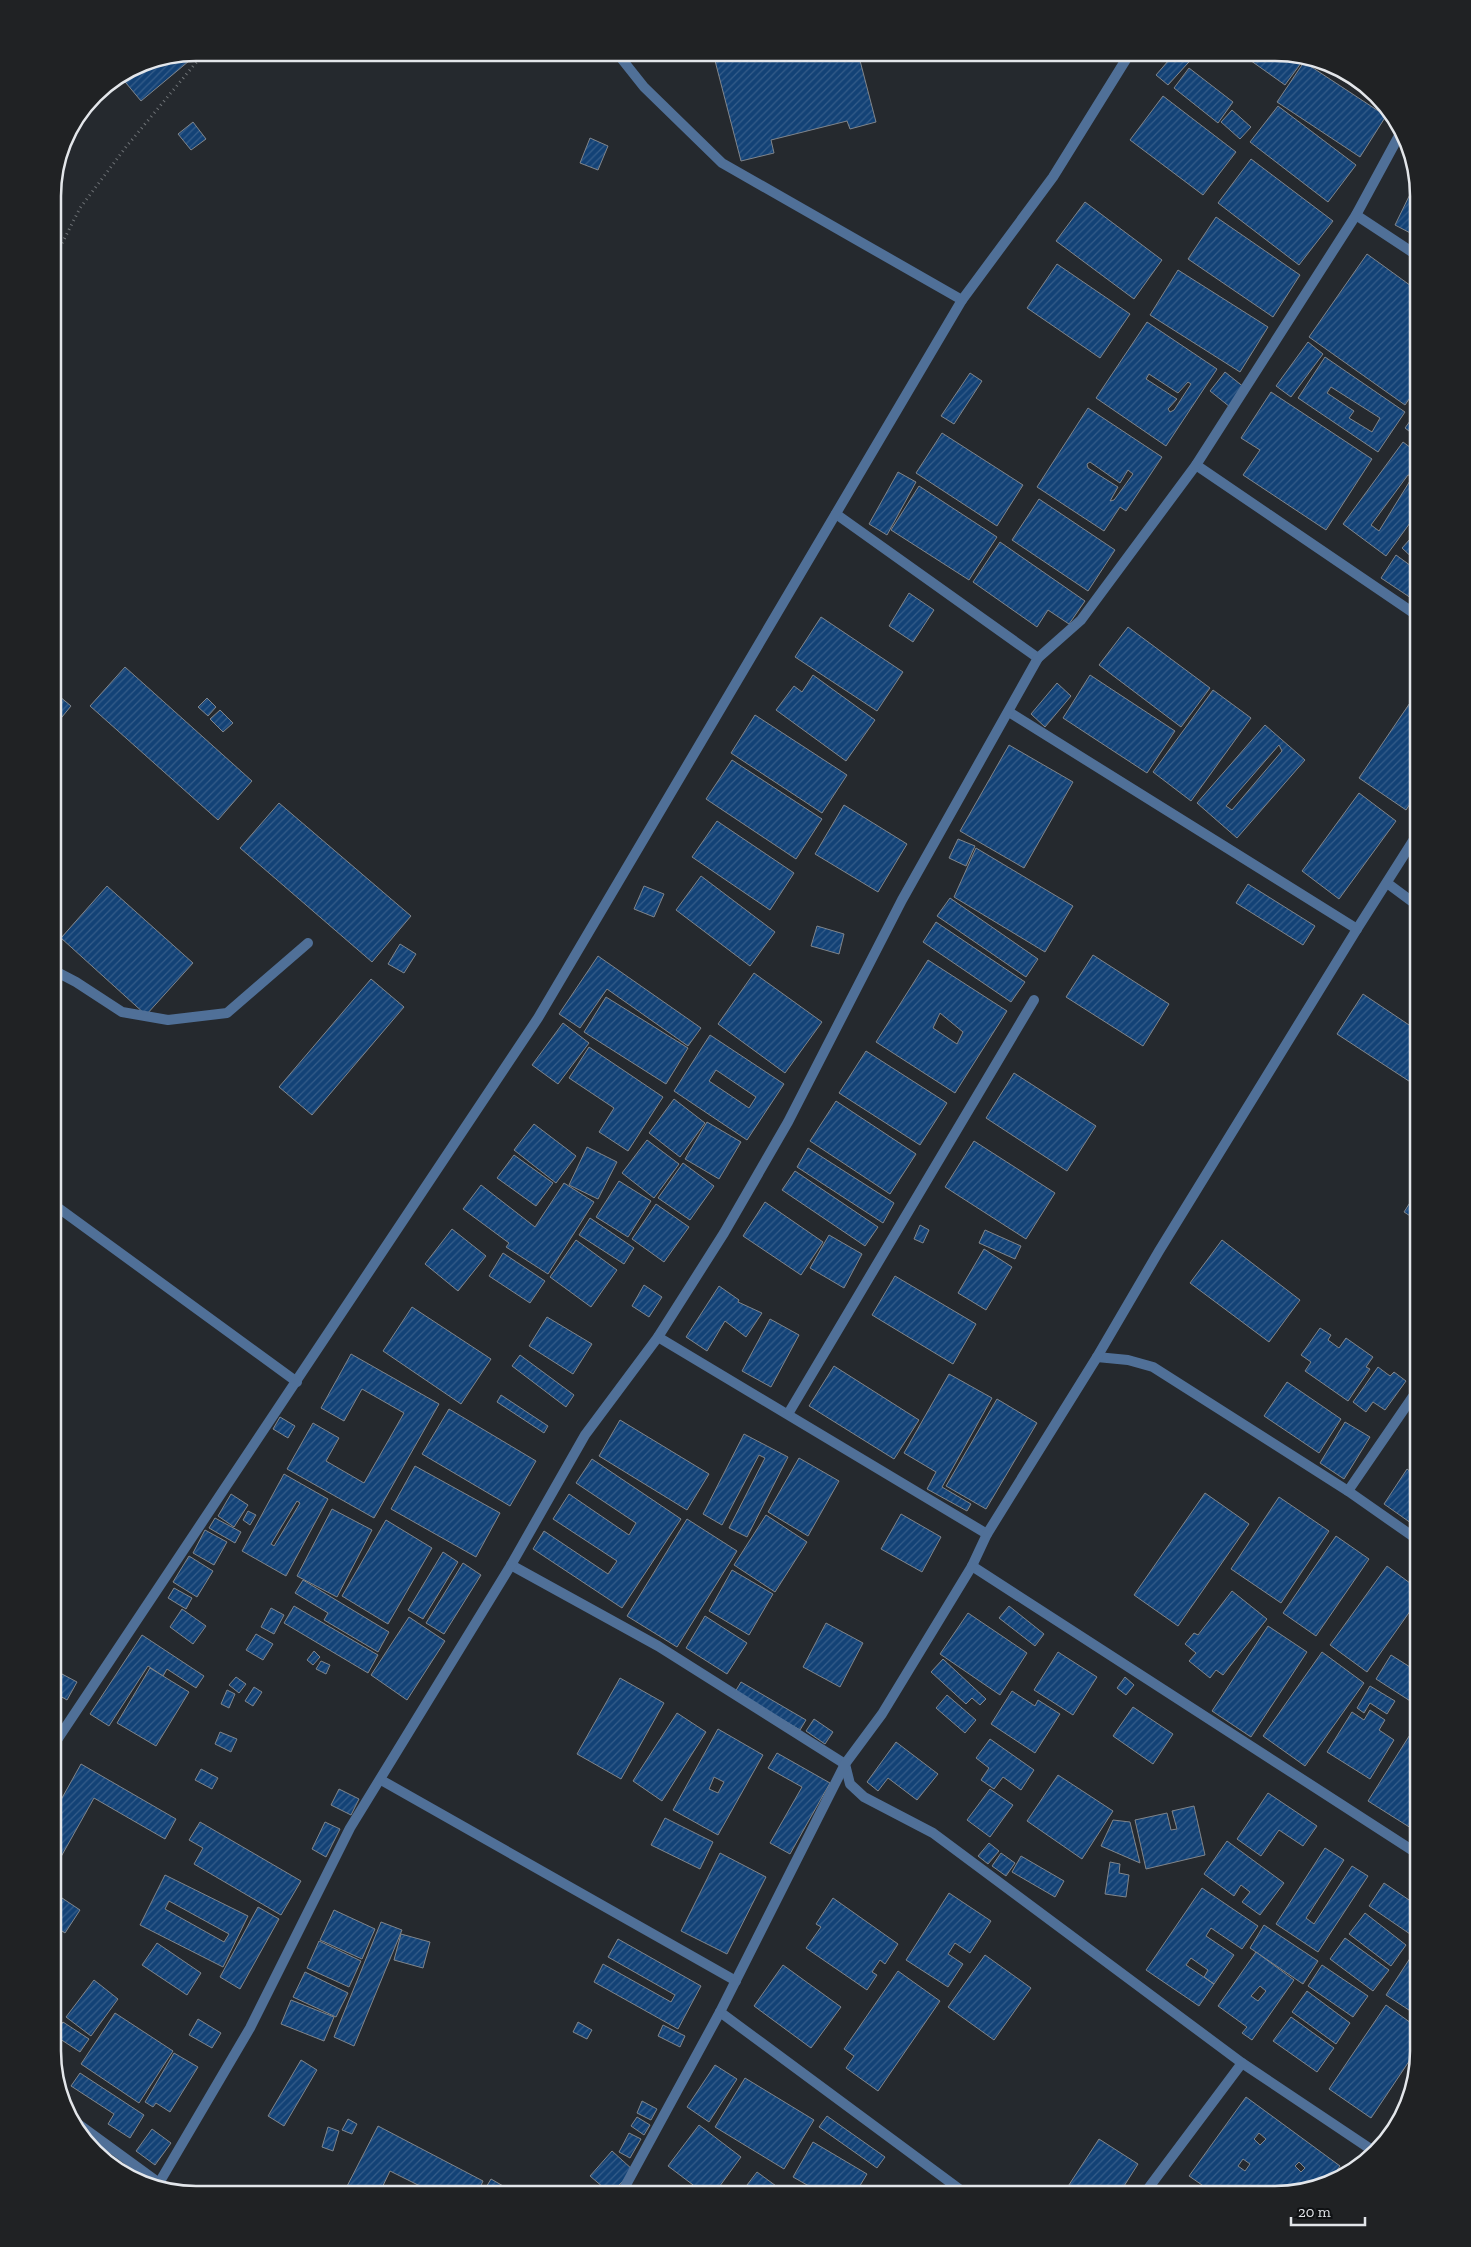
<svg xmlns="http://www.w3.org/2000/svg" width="1471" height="2247" font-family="'Zilla Slab',serif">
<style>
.building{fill:url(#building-hatch);stroke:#80858b;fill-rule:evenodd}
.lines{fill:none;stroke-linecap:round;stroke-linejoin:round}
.path{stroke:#707478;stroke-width:3;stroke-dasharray:1 4;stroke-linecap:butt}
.lane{stroke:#507098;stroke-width:10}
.street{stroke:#507098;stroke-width:10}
.rim{fill:none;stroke:#e3e6ea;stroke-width:2.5}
</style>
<defs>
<pattern id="building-hatch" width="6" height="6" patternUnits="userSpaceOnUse" patternTransform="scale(1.25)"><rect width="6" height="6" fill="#134276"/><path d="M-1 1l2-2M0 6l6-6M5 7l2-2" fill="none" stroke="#355d8a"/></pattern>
</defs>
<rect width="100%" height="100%" fill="#25292e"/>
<!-- building -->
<g class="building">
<polygon points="192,53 195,56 141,101 121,77 141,63"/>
<polygon points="713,53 858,53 876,122 850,129 847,121 771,140 774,153 741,161"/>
<polygon points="1175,53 1197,53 1168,85 1156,75"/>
<polygon points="1240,53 1284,53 1304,59 1285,85"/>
<polygon points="1304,62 1386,116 1360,157 1277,102"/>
<polygon points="1318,64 1354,77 1382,106"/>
<polygon points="1189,68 1233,102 1218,123 1174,88"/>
<polygon points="1163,96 1236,152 1203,195 1130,140"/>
<polygon points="1278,106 1356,165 1328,202 1250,142"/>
<polygon points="1232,110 1251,127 1240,139 1221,122"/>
<polygon points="193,122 206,139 191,150 178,134"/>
<polygon points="590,138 608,146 598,170 580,163"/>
<polygon points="1251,159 1333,221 1299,265 1218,203"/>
<polygon points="1415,184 1418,196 1418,237 1395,225"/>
<polygon points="1085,202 1162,260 1134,299 1056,241"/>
<polygon points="1216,217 1300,275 1273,317 1188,259"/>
<polygon points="1367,254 1418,291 1418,386 1405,405 1309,337"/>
<polygon points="1057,264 1130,314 1100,358 1027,308"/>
<polygon points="1178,270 1268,327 1240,372 1150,315"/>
<path d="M1147 322 1217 369 1166 446 1096 398ZM1149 374 1178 393 1188 382 1191 384 1174 410 1170 412 1168 409 1177 399 1146 379Z"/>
<polygon points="1308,342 1323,354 1291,397 1276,386"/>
<path d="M1325 357 1405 412 1378 452 1298 398ZM1331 387 1380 418 1372 432 1349 418 1354 411 1327 393Z"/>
<polygon points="1225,372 1245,388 1230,407 1210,391"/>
<polygon points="970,373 982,381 954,424 941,416"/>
<polygon points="1271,392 1372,459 1326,530 1243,475 1260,450 1241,438"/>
<path d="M1088 408 1162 457 1126 511 1120 507 1104 531 1037 487ZM1090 462 1120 483 1128 470 1133 474 1114 500 1110 501 1118 487 1088 468 1087 464Z"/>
<polygon points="1418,410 1418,438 1405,428"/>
<polygon points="942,433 1023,485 997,526 916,473"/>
<path d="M1403 442 1418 453V512L1386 556 1343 524ZM1408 475 1413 476 1379 531 1371 525Z"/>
<polygon points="898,472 916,482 887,535 869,524"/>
<polygon points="919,486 997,537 969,580 891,530"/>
<polygon points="1039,499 1115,550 1088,591 1012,540"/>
<polygon points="1418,530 1418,563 1402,548"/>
<polygon points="1000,542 1085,601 1069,624 1048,610 1037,627 973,582"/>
<polygon points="1396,555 1418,571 1418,593 1414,600 1381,578"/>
<polygon points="909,593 934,610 913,642 889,626"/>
<polygon points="821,617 903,672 877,711 795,657"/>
<polygon points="1128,627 1210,688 1181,727 1099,665"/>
<polygon points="125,667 252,781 218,820 90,706"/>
<polygon points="813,675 875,720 846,761 776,710 794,686 802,692"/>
<polygon points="1090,675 1175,731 1147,773 1063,718"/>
<polygon points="1057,683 1071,696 1045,727 1031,714"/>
<polygon points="1213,690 1251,718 1191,801 1153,772"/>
<polygon points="53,691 71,706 53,728"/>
<polygon points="1418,691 1418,792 1406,810 1359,778"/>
<polygon points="207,698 216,707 208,716 198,707"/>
<polygon points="220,710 233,723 223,732 210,719"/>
<polygon points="755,715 847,775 822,813 731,753"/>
<path d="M1265 725 1305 760 1237 838 1197 803ZM1279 745 1282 751 1232 810 1226 806Z"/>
<polygon points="1009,745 1073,782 1024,868 960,831"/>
<polygon points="732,760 822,819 796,859 706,799"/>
<polygon points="1359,793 1396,821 1339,899 1302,871"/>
<polygon points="279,803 411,916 372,962 240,848"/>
<polygon points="844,805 907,844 878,892 815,854"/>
<polygon points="717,821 794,873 770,910 692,857"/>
<polygon points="958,839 975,846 966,866 949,858"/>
<polygon points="976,848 1073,906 1045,952 954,897"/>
<polygon points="701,876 775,932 750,966 676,910"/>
<polygon points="1248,884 1315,926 1303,945 1236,903"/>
<polygon points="107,886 193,963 146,1015 61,938"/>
<polygon points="644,886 664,894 654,917 634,909"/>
<polygon points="950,898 1038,959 1026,977 937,916"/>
<polygon points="936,922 1025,982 1011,1002 923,942"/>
<polygon points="817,926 844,934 839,954 811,946"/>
<polygon points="400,944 416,954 404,973 388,964"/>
<polygon points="1093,955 1169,1004 1143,1046 1066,997"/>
<polygon points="598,956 701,1028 688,1046 607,989 580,1028 559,1014"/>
<path d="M928 960 1007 1011 955 1093 876 1042ZM940 1013 963 1032 957 1044 933 1028Z"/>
<polygon points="754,973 822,1022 785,1073 718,1024"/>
<polygon points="371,979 404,1007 312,1115 279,1087"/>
<polygon points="1363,994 1418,1031 1418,1087 1337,1034"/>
<polygon points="606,997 688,1048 666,1084 584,1032"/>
<polygon points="563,1023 589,1043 558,1084 532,1065"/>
<path d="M710 1035 784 1084 747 1140 674 1091ZM716 1070 756 1097 749 1108 709 1081Z"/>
<polygon points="589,1047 663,1097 628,1151 599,1132 614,1108 569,1078"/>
<polygon points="866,1051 947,1103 920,1145 839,1093"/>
<polygon points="1014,1073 1096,1126 1067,1171 986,1118"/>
<polygon points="674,1099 705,1123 680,1157 649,1133"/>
<polygon points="836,1101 916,1154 890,1194 810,1141"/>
<polygon points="707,1122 741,1142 719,1179 685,1159"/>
<polygon points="534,1124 576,1156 556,1183 514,1150"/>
<polygon points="647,1140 679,1164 654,1198 622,1173"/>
<polygon points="974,1141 1055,1193 1026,1239 945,1187"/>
<polygon points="587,1147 617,1162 598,1199 569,1185"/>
<polygon points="808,1148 894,1203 883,1223 797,1167"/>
<polygon points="514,1155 553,1183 536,1206 497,1178"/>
<polygon points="683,1163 714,1186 690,1220 658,1198"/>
<polygon points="795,1171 878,1227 865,1246 782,1190"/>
<polygon points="619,1181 651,1201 628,1237 596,1217"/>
<polygon points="564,1183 594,1202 548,1274 506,1247 509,1243 463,1209 481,1185 535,1227"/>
<polygon points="1418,1190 1418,1221 1404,1212"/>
<polygon points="765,1202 823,1242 801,1275 743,1236"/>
<polygon points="656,1204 689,1227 664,1262 632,1239"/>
<polygon points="590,1218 634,1248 624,1264 579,1235"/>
<polygon points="920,1225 929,1230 923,1243 914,1239"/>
<polygon points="452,1229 486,1256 458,1291 425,1264"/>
<polygon points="985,1230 1021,1246 1015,1259 979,1243"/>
<polygon points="829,1235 862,1254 844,1288 810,1268"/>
<polygon points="576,1240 617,1270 591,1307 550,1277"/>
<polygon points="1222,1240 1300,1300 1269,1342 1190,1283"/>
<polygon points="984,1249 1012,1267 986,1310 958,1293"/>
<polygon points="503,1253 545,1281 530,1303 489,1276"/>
<polygon points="895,1276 976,1324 953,1364 872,1315"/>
<polygon points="644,1285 662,1297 649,1317 632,1306"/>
<polygon points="719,1286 739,1300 738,1302 762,1313 746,1337 725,1321 707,1351 686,1337"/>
<polygon points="412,1307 491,1359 461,1404 383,1351"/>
<polygon points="547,1317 592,1344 573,1374 529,1346"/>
<polygon points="770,1319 799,1335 771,1387 742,1371"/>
<polygon points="1320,1328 1331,1335 1328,1340 1339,1348 1346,1338 1373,1357 1366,1367 1370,1369 1348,1401 1305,1371 1311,1362 1301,1355"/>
<polygon points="351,1354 439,1404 374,1518 287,1469 313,1423 339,1438 326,1461 364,1483 404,1413 362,1389 344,1421 321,1408"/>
<polygon points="520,1355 574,1395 566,1407 512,1366"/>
<polygon points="834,1366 919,1420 894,1459 809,1406"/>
<polygon points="1378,1367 1390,1376 1394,1372 1406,1381 1385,1410 1373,1402 1366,1412 1353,1402"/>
<polygon points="949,1374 992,1398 942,1487 971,1504 967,1511 927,1489 936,1472 904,1453"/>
<polygon points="1287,1382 1341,1419 1319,1453 1264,1416"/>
<polygon points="501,1395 548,1426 544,1433 497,1402"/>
<polygon points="997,1399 1037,1423 986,1509 946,1486"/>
<polygon points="449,1409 536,1461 510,1506 422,1454"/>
<polygon points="280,1417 295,1426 288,1438 273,1429"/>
<polygon points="620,1420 709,1474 687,1510 599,1456"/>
<polygon points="1345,1422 1370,1437 1344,1479 1320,1463"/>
<polygon points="744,1434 788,1457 747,1537 729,1528 765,1458 759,1455 722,1525 703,1514"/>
<polygon points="799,1458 839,1481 808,1536 768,1512"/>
<polygon points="592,1459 681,1519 622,1608 533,1549 544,1531 608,1574 617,1561 553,1519 569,1494 629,1535 636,1523 576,1483"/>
<polygon points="415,1466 500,1513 476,1557 391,1509"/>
<polygon points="1407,1469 1418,1477 1418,1528 1384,1504"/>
<path d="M284 1474 328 1499 286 1576 242 1551ZM297 1501 300 1503 274 1546 271 1544Z"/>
<polygon points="1205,1493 1249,1524 1178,1626 1134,1595"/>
<polygon points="231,1494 248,1505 234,1527 218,1516"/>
<polygon points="1279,1497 1329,1531 1281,1603 1231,1569"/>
<polygon points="332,1509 372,1530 337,1597 297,1576"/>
<polygon points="248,1511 256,1515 250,1525 243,1520"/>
<polygon points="901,1514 941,1537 922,1572 881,1549"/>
<polygon points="766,1515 807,1542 775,1592 734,1565"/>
<polygon points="215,1518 241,1532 235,1543 209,1528"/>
<polygon points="687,1519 737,1551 677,1647 627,1616"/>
<polygon points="386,1520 432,1548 388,1624 342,1596"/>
<polygon points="205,1530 227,1542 214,1565 193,1553"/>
<polygon points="1336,1536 1369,1559 1316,1636 1283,1613"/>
<polygon points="443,1552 458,1562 423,1619 408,1610"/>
<polygon points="189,1556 213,1571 197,1597 173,1582"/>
<polygon points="463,1563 481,1575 444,1634 426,1623"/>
<polygon points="1387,1566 1418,1589 1418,1600 1367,1672 1330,1645"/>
<polygon points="732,1570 773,1594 749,1635 709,1611"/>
<polygon points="303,1580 389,1632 378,1652 324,1620 328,1613 295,1593"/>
<polygon points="174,1588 192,1598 186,1609 168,1598"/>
<polygon points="1232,1591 1267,1619 1223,1675 1216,1670 1210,1678 1189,1661 1196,1653 1185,1644 1194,1633 1198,1635"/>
<polygon points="294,1606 378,1655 368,1673 284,1623"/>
<polygon points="1009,1606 1044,1634 1035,1646 999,1618"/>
<polygon points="271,1608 284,1615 274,1634 261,1627"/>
<polygon points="182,1609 206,1626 193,1644 170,1627"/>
<polygon points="968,1613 1027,1653 1000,1695 940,1654"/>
<polygon points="705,1616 747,1643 727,1674 686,1648"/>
<polygon points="409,1617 445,1641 407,1700 371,1675"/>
<polygon points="826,1623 863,1643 840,1687 803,1667"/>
<polygon points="1268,1626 1307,1652 1251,1737 1212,1711"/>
<polygon points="256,1634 273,1644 263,1660 246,1650"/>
<polygon points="142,1635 204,1676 196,1688 167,1669 163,1676 148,1666 109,1726 90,1714"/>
<polygon points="314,1651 320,1657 313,1665 307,1660"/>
<polygon points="1058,1652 1097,1677 1073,1715 1034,1690"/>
<polygon points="1322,1652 1364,1683 1305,1766 1263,1736"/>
<polygon points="1391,1655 1418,1672 1418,1706 1376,1679"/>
<polygon points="943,1659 986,1699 980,1705 972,1698 966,1704 931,1672"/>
<polygon points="321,1661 330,1665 326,1674 316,1669"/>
<polygon points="150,1668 189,1692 156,1746 117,1723"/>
<polygon points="62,1674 77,1682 67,1700 53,1692"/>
<polygon points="236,1677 246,1684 239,1693 229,1685"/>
<polygon points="1125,1677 1134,1685 1126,1695 1117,1688"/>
<polygon points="620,1678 664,1703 621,1779 577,1754"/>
<polygon points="741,1682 806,1720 800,1730 735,1692"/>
<polygon points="1370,1686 1395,1701 1387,1714 1370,1703 1364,1713 1357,1708"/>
<polygon points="254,1687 262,1692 253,1706 245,1701"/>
<polygon points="227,1690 235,1694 229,1708 221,1704"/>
<polygon points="1012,1691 1035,1706 1038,1700 1060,1714 1035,1753 991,1724"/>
<polygon points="947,1695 976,1720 965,1733 936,1708"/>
<polygon points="1133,1707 1173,1734 1153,1764 1113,1736"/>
<polygon points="1370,1710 1385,1720 1379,1730 1394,1740 1370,1779 1327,1752 1352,1712 1364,1720"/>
<polygon points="677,1713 706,1732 662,1801 633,1781"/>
<polygon points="814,1719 833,1732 825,1744 806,1731"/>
<polygon points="1418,1722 1418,1823 1414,1830 1368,1801"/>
<path d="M718 1729 763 1755 718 1835 673 1810ZM714 1777 724 1782 718 1793 709 1789Z"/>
<polygon points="220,1732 237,1739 231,1752 215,1744"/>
<polygon points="990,1739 1034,1770 1021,1790 1003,1777 994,1789 981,1780 989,1768 976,1758"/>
<polygon points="896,1742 938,1774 917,1800 888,1778 878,1791 867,1782"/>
<polygon points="777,1753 830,1783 790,1854 770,1843 802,1787 768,1768"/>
<polygon points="81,1764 176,1819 165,1839 94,1798 53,1871 53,1814"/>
<polygon points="201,1769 218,1778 212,1789 195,1780"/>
<polygon points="1058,1775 1113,1811 1082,1859 1027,1821"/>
<polygon points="339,1789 359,1799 351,1815 331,1805"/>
<polygon points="990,1789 1013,1805 990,1837 967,1820"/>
<polygon points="1268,1793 1317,1826 1303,1846 1279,1830 1261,1856 1237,1839"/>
<polygon points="1194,1806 1205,1855 1146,1869 1135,1820 1167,1813 1171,1830 1177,1829 1172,1811"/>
<polygon points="665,1818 713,1842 700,1869 651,1845"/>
<polygon points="1113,1820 1130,1822 1140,1863 1101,1846"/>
<polygon points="200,1822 301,1881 281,1915 194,1864 203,1848 189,1840"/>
<polygon points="325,1822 340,1829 326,1857 312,1849"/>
<polygon points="1227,1841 1284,1883 1260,1915 1242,1902 1250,1892 1241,1885 1234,1896 1204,1874"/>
<polygon points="989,1843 999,1851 988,1864 978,1856"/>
<polygon points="1325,1848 1344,1860 1306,1918 1314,1924 1352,1866 1368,1876 1318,1952 1276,1924"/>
<polygon points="720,1853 766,1877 727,1954 681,1931"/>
<polygon points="1001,1853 1015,1863 1006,1876 992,1866"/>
<polygon points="1021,1856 1064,1881 1055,1897 1012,1872"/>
<polygon points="1110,1862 1120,1864 1119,1873 1129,1875 1126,1897 1105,1894"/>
<path d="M165 1875 248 1916 223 1967 140 1925ZM169 1901 229 1934 224 1942 165 1909Z"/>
<polygon points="1384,1883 1418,1906 1418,1921 1410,1934 1369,1906"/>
<polygon points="1202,1888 1258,1926 1242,1949 1211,1928 1206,1936 1234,1955 1214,1984 1204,1977 1208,1970 1191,1958 1186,1965 1214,1984 1199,2006 1146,1970"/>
<polygon points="53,1892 80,1910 65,1933 53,1925"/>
<polygon points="949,1893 991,1921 970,1953 955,1943 948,1954 963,1964 948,1987 906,1960"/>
<polygon points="833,1898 898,1944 885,1964 880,1960 872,1972 877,1975 867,1990 806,1948 821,1927 816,1924"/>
<polygon points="258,1907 279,1919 240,1989 220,1977"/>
<polygon points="334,1910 375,1929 362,1959 320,1940"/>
<polygon points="1365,1913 1406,1945 1391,1966 1349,1934"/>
<polygon points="381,1922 402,1930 354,2046 334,2037"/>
<polygon points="1264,1925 1318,1961 1303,1984 1250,1948"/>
<polygon points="401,1934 430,1942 423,1968 394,1960"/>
<polygon points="1345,1938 1389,1970 1373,1991 1330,1959"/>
<polygon points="618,1939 701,1986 678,2029 594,1982 603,1964 671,2002 675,1995 608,1957"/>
<polygon points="319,1941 361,1961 349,1987 307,1968"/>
<polygon points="157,1943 201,1973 187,1995 142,1965"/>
<polygon points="1418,1946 1418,2016 1386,1995"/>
<path d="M1256 1952 1294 1980 1252 2040 1242 2033 1247 2027 1218 2006ZM1260 1986 1266 1991 1258 2001 1251 1996Z"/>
<polygon points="985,1955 1031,1988 994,2040 948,2007"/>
<polygon points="783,1965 841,2007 811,2048 754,2006"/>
<polygon points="1322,1965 1368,1996 1353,2017 1308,1986"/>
<polygon points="898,1971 940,2001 878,2091 846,2068 854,2056 844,2049"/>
<polygon points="305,1972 348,1993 336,2017 293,1997"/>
<polygon points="94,1980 118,1999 91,2036 66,2017"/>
<polygon points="1307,1991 1350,2023 1336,2044 1292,2012"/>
<polygon points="291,2000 334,2017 324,2041 281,2024"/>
<polygon points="1386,2005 1418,2028 1418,2048 1371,2118 1329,2089"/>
<polygon points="115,2013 173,2051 139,2103 81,2064"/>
<polygon points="1291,2017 1334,2048 1317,2072 1273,2041"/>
<polygon points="198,2019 221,2033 212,2048 189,2035"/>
<polygon points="63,2022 89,2039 80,2052 54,2035"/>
<polygon points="578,2022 592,2030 587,2039 573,2032"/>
<polygon points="663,2025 685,2036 680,2047 658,2036"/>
<polygon points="174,2053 198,2067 170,2112 156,2103 153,2107 145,2102"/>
<polygon points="301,2060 317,2070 284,2126 268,2116"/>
<polygon points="715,2065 737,2079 709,2122 687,2107"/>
<polygon points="80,2073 144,2115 130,2138 108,2124 114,2114 71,2086"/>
<polygon points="745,2078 814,2120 784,2169 715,2127"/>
<path d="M1246 2097 1340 2166 1330 2180 1287 2191 1283 2187 1280 2193 1275 2194H1215L1189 2176ZM1259 2133 1266 2139 1260 2145 1254 2139ZM1243 2159 1250 2164 1245 2171 1238 2166ZM1299 2162 1305 2168 1301 2172 1295 2166Z"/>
<polygon points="642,2101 657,2109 651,2120 637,2113"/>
<polygon points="827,2116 885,2157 877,2168 819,2127"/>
<polygon points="637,2117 650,2125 644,2135 631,2126"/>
<polygon points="348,2119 357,2124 352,2134 342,2130"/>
<polygon points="699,2125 741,2157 714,2194 705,2194 668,2166"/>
<polygon points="378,2126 483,2181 477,2194 436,2194 390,2171 379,2194 343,2194"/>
<polygon points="328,2127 339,2131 333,2151 322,2147"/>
<polygon points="152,2129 171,2143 155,2165 136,2151"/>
<polygon points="629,2133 641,2139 630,2158 619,2152"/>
<polygon points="1099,2139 1138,2164 1119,2194 1063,2194"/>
<polygon points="813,2142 867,2174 855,2194 823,2194 793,2177"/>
<polygon points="612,2151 633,2170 611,2194 590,2176"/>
<polygon points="757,2172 787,2194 740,2194"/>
<polygon points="491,2179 517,2194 482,2194"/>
<polygon points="915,2188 925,2194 910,2194"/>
</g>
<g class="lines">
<!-- path -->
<polyline class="path" points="53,261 80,208 126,147 204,53"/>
<!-- lane -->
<polyline class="lane" points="53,970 76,982 122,1012 168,1020 227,1013 308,943"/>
<!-- street -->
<g class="street">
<polyline points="617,53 644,87 722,163 962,300"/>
<polyline points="1356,215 1418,256"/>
<polyline points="1196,465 1418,616"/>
<polyline points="836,514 1038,658"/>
<polyline points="1009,712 1357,929"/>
<polyline points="1387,883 1418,906"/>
<polyline points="53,1204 297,1382"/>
<polyline points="658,1337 987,1534"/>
<polyline points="1097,1357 1128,1360 1153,1367 1348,1491 1418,1540"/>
<polyline points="788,1414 1034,1000"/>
<polyline points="1348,1491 1418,1389"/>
<polyline points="511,1565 658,1646 845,1764 850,1784 864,1797 933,1833 1242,2063 1372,2150"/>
<polyline points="972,1566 1418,1854"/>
<polyline points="53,1746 538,1018 962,300 1053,177 1130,53"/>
<polyline points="381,1780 736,1981"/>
<polyline points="1413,1850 1418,1840"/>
<polyline points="720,2012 966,2194"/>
<polyline points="70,2118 166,2188"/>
<polyline points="159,2183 250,2028 350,1828 511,1565 585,1435 658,1337 724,1233 788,1122 902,900 1038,658 1081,620 1196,465 1356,215 1401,132"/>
<polyline points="621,2194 720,2012 845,1764 882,1714 972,1566 987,1534 1097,1357 1159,1251 1357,929 1418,833"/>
<polyline points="1144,2194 1242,2063"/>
</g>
</g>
<!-- crop -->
<path d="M0 0H1471V2247H0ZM196 61H1275A135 135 0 0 1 1410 196V2051A135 135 0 0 1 1275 2186H196A135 135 0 0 1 61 2051V196A135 135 0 0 1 196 61Z" fill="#202224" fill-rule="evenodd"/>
<path class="rim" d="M196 61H1275A135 135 0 0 1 1410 196V2051A135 135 0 0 1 1275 2186H196A135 135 0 0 1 61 2051V196A135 135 0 0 1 196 61Z"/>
<!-- scale -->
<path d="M1291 2217v8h74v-8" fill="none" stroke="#e3e6ea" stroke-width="2.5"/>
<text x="1298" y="2217" font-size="15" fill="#e3e6ea" stroke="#0f1113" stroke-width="4" paint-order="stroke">20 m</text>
</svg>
